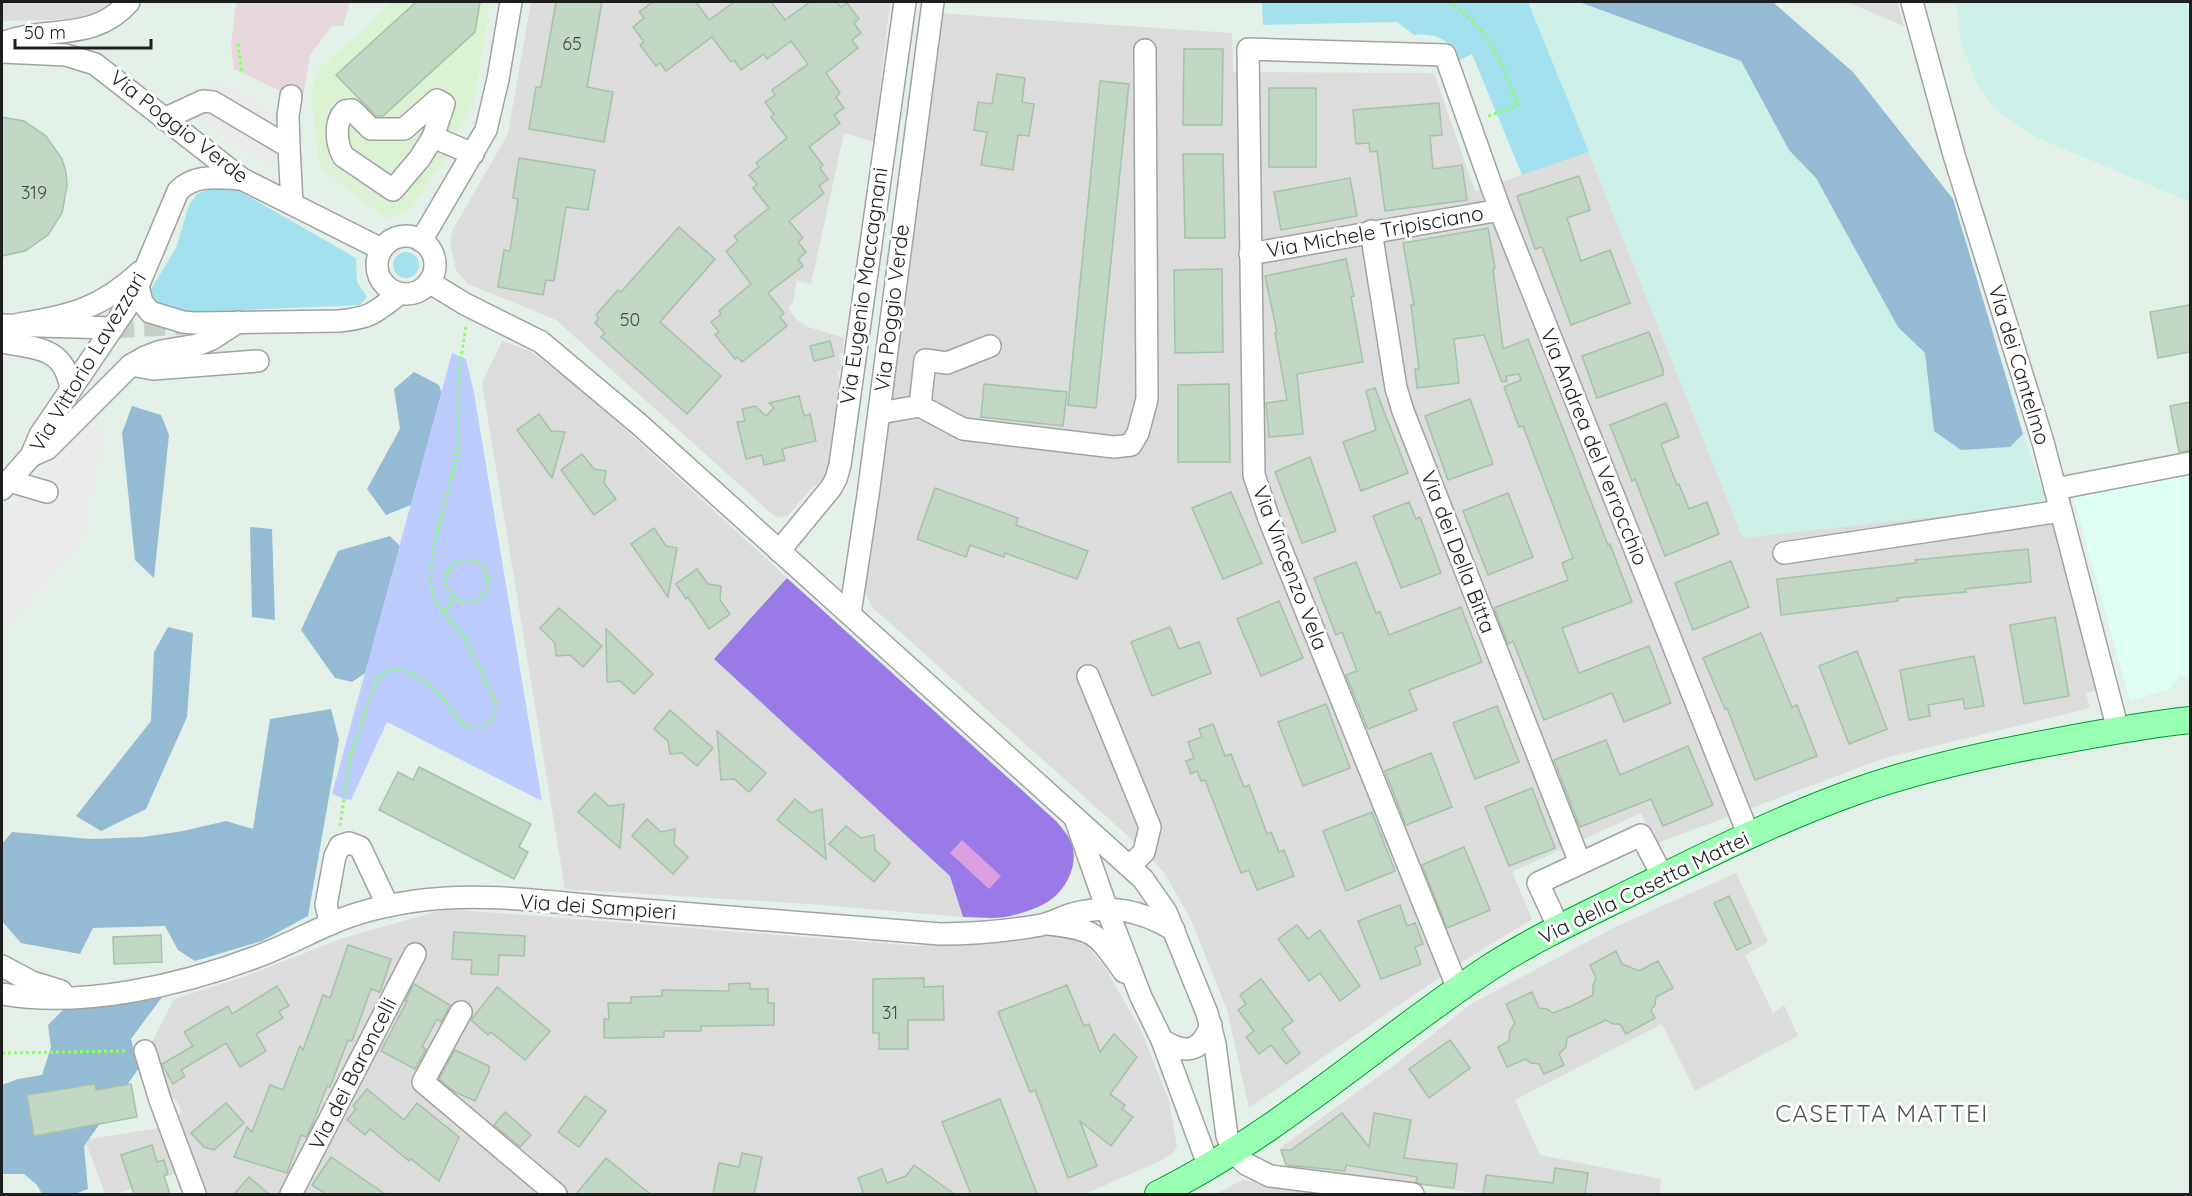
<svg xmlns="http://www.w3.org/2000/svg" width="2192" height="1196" font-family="Quicksand,sans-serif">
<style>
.residential{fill:#dbdcdb}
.commercial{fill:#daf2d1}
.education{fill:#ddfff4}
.farmland{fill:#ccf0e7}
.grass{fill:#a4e1ef}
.forest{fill:#94bbd3}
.park{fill:#bcccfe}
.pitch{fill:#997ae6}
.parking{fill:#eaeaea}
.plaza{fill:#e6d7dc}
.water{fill:#db9fe1}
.building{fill:#c3d7c5;stroke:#a4c3a8;stroke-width:1.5}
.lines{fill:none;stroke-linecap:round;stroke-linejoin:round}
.minor-tunnel{stroke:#c5d0c9;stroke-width:21;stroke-dasharray:21 10;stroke-linecap:butt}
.minor-casing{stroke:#a2a2a2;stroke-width:24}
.major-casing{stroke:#009834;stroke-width:28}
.path{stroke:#87ff65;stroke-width:3;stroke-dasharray:3 3;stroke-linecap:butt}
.minor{stroke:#fff;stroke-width:21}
.major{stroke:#99ffb2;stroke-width:26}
.labels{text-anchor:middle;stroke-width:6;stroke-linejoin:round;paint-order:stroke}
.number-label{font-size:18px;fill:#474c48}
.street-label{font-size:21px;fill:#1e1e1e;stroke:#fff}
.quarter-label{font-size:24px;letter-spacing:1.5px;fill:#515151;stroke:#fff}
</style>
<rect width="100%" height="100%" fill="#e3f0e7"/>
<!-- residential -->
<g class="residential">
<polygon points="2,2 113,2 102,10 80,19 2,21"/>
<polygon points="531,2 890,2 874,142 844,133 811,284 797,281 793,303 788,308 797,320 808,327 844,338 843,352 839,356 842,370 837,372 841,385 833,463 825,483 813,486 788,515 778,518 772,514 556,320 468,284 456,270 450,242 452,231 508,134"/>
<polygon points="1847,2 1897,2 1904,26"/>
<polygon points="936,13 1232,33 1233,72 1434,73 1475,191 1589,152 1743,538 2047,504 2101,689 2086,693 2090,708 1885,758 1655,844 1641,813 1512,872 1532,919 1462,962 1249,1108 1227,1010 1191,920 1164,872 1128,836 871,606 866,593 864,580"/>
<polygon points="502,341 530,351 580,388 787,578 714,659 950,876 963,917 809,904 565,889 482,383"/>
<polygon points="1736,873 1768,942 1745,955 1773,1013 1784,1005 1798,1036 1695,1091 1662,1024 1515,1100 1540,1155 1661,1179 1659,1194 1482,1194 1287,1166 1280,1148 1393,1066 1471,1004 1615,927"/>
<polygon points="446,909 918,946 1064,934 1083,940 1105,968 1141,1030 1169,1101 1177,1147 1174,1152 1162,1160 1085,1194 203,1194 175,1119 182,1111 176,1100 166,1093 150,1046 174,999 249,975 343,938"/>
<polygon points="165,1127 181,1171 116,1194 105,1194 85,1140"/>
<polygon points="1242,1180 1341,1194 1216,1194"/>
</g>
<!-- commercial -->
<polygon class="commercial" points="392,2 490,2 474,99 456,137 439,150 448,155 410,209 387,219 320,168 311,95 316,72"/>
<!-- education -->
<polygon class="education" points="2190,475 2190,677 2180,676 2170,689 2130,701 2073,496"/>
<!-- farmland -->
<g class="farmland">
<polygon points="1528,2 1579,2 1741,61 1789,150 1816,178 1898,327 1925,353 1934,431 2010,447 2023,434 2047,504 1743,538"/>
<polygon points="1956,2 2190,2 2190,202 2033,136 1995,109 1978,86 1961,43"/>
</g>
<!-- grass -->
<g class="grass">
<path d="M1262 2H1528L1589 152 1522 175 1472 54 1460 60C1451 40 1435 32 1414 35L1397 22 1263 25Z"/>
<polygon points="234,188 356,258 357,282 367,297 360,305 174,313 162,311 155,301 151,289 176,248 189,205 197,194 210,189"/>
<circle cx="406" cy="265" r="13"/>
</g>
<!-- forest -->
<g class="forest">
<polygon points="1579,2 1773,2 1853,72 1953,199 2023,434 2010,447 1961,450 1934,431 1925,353 1898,327 1816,178 1789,150 1741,61"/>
<polygon points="414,372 439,385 451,422 423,500 386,515 367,489 400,429 394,389"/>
<polygon points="132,406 161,415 169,435 154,578 135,560 122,433"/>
<polygon points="250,527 272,529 275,620 252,617"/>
<polygon points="390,536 407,553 381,662 352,682 335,678 301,630 338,551"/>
<polygon points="168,627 193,633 187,717 146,809 101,831 76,816 151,721 154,652"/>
<polygon points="331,709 339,740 308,916 262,941 195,961 178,950 165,926 93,928 80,954 21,943 2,921 2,844 12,832 91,839 143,837 183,831 226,821 253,829 270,719"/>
<polygon points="162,997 131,1039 139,1068 84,1146 88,1189 75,1194 42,1194 37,1185 24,1174 2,1174 2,1085 18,1079 42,1075 51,1047 48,1025 63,1010"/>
</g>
<!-- park -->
<polygon class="park" points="452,353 466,359 474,393 542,801 387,722 351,800 344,799 332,794"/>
<!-- pitch -->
<path class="pitch" d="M787 578 1056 821C1061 827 1067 833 1070 840 1080 859 1069 885 1053 898 1041 908 1020 914 1005 917 992 919 977 917 963 917L950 876 714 659Z"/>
<!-- parking -->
<g class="parking">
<polygon points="219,81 274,113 267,126 281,135 271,150 279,156 272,168 194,118 185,101"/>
<polygon points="86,425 105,429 83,537 77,549 2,631 2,517"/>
</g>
<!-- plaza -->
<polygon class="plaza" points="236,2 350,2 343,26 332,26 310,55 302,101 234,69 231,45"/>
<!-- water -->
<polygon class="water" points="962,840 1001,876 989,889 950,853"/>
<!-- building -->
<g class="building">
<polygon points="416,2 480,2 475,32 383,116 376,116 336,75"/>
<polygon points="556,2 602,2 587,87 613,92 604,142 529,129 536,87 541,87"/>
<polygon points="653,2 696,2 709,20 734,2 771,2 785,20 810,2 836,2 841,7 847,3 859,19 854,23 861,33 852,40 858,48 826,73 840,93 836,97 844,108 834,115 840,123 809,147 823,165 820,168 828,179 819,186 824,193 789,221 803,238 798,242 806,252 798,259 803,266 768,293 784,313 780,317 787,326 742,362 737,357 735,359 715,335 719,332 711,322 721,314 719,311 751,284 726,251 738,241 734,236 769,208 753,188 757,184 749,175 759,167 756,163 787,138 771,117 774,114 765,102 775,95 772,90 808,64 791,41 767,59 764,54 741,70 734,60 731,62 712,37 666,71 660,63 656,66 640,45 644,42 633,27 644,18 639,12"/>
<polygon points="1184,49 1223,49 1222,125 1183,125"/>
<polygon points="997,74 1025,78 1022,102 1034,104 1029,136 1018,135 1013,170 981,165 987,132 974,130 978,102 992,104"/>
<polygon points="1100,81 1129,84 1096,408 1068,405"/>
<rect x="1269" y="88" width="47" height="79"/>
<polygon points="1439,103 1442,135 1430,136 1433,169 1462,165 1467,200 1385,211 1377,151 1370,152 1369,143 1356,144 1353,110"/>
<polygon points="2,117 24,121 46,136 62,159 66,172 67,186 62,213 48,235 25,251 2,256"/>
<polygon points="1183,154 1223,154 1225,238 1185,238"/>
<polygon points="519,158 595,170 588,210 566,207 554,281 546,280 543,295 498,287 504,250 510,251 518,199 513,198"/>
<polygon points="1579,176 1590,210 1567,218 1581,261 1610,250 1630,303 1571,325 1542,247 1535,249 1517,196"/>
<polygon points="1350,178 1357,216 1281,230 1274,192"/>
<polygon points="679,227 715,259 660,322 721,376 687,414 601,337 605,333 595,323 599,318 596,315 618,290 621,292"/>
<polygon points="1488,228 1495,268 1493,269 1503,349 1528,339 1608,545 1610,544 1632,602 1562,628 1579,673 1649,646 1671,703 1624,722 1612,693 1544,720 1513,641 1508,644 1494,608 1568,580 1562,563 1573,558 1523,426 1519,427 1504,387 1521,380 1519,374 1506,376 1507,381 1502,382 1484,335 1454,339 1459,383 1417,388 1415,369 1419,369 1411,305 1414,305 1403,243"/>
<polygon points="1346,259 1354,296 1351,297 1363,362 1297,374 1303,434 1269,437 1266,403 1287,400 1275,333 1277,332 1265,276"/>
<polygon points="1222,269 1223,352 1175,353 1174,270"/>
<polygon points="2190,305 2190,352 2158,358 2150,312"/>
<polygon points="1649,332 1663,369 1663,375 1597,398 1582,356"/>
<polygon points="830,341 834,356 814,361 810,346"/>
<polygon points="984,384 1067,392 1063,426 981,417"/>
<polygon points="1229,384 1230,462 1178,462 1178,385"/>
<polygon points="1375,388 1408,473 1361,491 1343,442 1376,430 1366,391"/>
<polygon points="799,396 804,416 810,414 816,441 782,449 785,460 764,465 762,455 746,459 737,422 745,421 742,409 755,406 766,416 774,408 769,403"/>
<polygon points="1470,399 1493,464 1448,480 1425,416"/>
<polygon points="2190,402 2190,451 2179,452 2170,406"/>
<polygon points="1666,403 1679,437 1661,444 1677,485 1679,484 1689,509 1707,502 1719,534 1665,556 1635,479 1632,481 1610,425"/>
<polygon points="539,414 551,431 565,432 552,478 517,430"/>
<polygon points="582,454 594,469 606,471 604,483 616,499 594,515 561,470"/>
<polygon points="1310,457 1336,531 1302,543 1275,472"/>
<polygon points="935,488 1018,518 1016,525 1088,551 1077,579 1005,553 1004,557 970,545 966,557 917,539"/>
<polygon points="1231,492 1262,563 1223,579 1192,508"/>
<polygon points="1508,493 1533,557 1488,575 1463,511"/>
<polygon points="1409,502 1416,519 1420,517 1441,573 1401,588 1373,516"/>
<polygon points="654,528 666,546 677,548 668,597 631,544"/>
<polygon points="2028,549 2031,582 1965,589 1966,592 1897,598 1898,601 1781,615 1777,579 1916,563 1915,560"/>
<polygon points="1731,561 1749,607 1693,630 1675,583"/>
<polygon points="1356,562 1376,613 1380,612 1389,635 1461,607 1482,662 1409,690 1417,710 1368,729 1346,675 1357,671 1342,632 1336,635 1314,578"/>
<polygon points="697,569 708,584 721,586 720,600 730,614 709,629 688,597 686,599 676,584"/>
<polygon points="1279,601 1303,658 1261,676 1237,619"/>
<polygon points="559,608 602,646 583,667 570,655 556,656 555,643 540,628"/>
<polygon points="2055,617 2069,696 2024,704 2010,625"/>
<polygon points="1170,627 1179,649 1199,642 1211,673 1152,696 1131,642"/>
<polygon points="606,629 653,674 634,694 620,681 607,682"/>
<polygon points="1761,633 1792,707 1797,705 1817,756 1755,780 1727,708 1725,709 1703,658"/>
<polygon points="1857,651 1887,729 1849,744 1819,666"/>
<polygon points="1974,656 1984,706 1965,709 1963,699 1928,705 1930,716 1909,720 1900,670"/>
<polygon points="1326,704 1350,768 1303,786 1278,722"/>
<polygon points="1497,706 1519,762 1475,779 1453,723"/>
<polygon points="670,710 713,748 697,766 682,753 670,754 668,741 654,729"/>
<polygon points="1213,724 1225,756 1231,754 1244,787 1249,785 1267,834 1271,832 1279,852 1284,850 1294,876 1257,890 1249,870 1241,873 1205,780 1201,781 1197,771 1191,774 1186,761 1194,758 1188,742 1202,737 1199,729"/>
<polygon points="717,731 766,773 749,792 734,779 721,780"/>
<polygon points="1606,740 1620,775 1688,746 1713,805 1663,826 1651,799 1580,827 1554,760"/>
<polygon points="1431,753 1452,807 1406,825 1385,771"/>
<polygon points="419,767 531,824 519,847 528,852 514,879 379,810 398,772 413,780"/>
<polygon points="1532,788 1555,848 1509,866 1485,807"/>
<polygon points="595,793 609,806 624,804 620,848 578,812"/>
<polygon points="795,799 811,813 822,809 826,859 777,820"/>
<polygon points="1372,812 1395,871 1346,891 1323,831"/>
<polygon points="647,819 661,832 675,829 674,844 688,857 673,874 632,836"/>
<polygon points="846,826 861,838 874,835 875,850 890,863 874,882 829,844"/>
<polygon points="1464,847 1490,910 1447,928 1422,865"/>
<polygon points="1729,896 1751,943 1737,950 1714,903"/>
<polygon points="1400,905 1407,926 1415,923 1423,944 1415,947 1421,964 1381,979 1358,921"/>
<polygon points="1297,925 1308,939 1320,930 1360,986 1340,1001 1320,973 1309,981 1278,939"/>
<polygon points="454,932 525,936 524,956 499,955 498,975 471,974 472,960 452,959"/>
<polygon points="161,935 162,962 114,964 113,937"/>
<polygon points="348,945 391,959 380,992 371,989 352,1041 348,1040 330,1087 327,1086 312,1125 306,1137 301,1135 287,1173 234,1157 247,1127 252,1132 270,1085 283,1090 300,1046 303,1050 323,995 330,998"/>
<polygon points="1616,951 1622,964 1639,971 1658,961 1673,988 1656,997 1655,1005 1651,1010 1655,1018 1626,1034 1620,1024 1613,1024 1606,1020 1567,1038 1566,1047 1559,1054 1564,1065 1544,1074 1539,1064 1531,1063 1525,1059 1507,1067 1498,1047 1509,1041 1510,1031 1515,1023 1506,1004 1532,992 1539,1008 1547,1009 1553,1013 1568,1007 1568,1008 1593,995 1593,986 1596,978 1590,965"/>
<polygon points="924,978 924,987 943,986 944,1020 908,1020 908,1049 879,1049 879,1033 873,1033 873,979"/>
<polygon points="1261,979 1293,1021 1282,1029 1300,1053 1286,1064 1271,1045 1259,1054 1246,1037 1254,1031 1238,1010 1246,1004 1240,995"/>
<polygon points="750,983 750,989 768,989 768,1003 774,1003 774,1025 701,1026 701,1031 664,1031 664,1037 604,1038 604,1019 609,1019 608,1003 631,1003 631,997 662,996 662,990 729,991 729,984"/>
<polygon points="414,984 450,1005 441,1022 437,1019 422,1047 426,1049 415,1069 381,1051 407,1001 405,1001"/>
<polygon points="1067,985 1084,1026 1089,1024 1100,1052 1114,1034 1137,1057 1110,1094 1125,1105 1122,1109 1133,1117 1111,1146 1080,1121 1097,1166 1068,1178 1035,1090 1030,1092 998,1012"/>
<polygon points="277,986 289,1006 279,1011 283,1018 256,1034 266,1051 240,1067 226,1043 181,1070 185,1076 173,1084 162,1064 193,1046 184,1032 228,1006 232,1014"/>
<polygon points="497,987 550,1031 525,1060 491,1032 488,1035 471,1020"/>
<polygon points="1450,1040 1470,1068 1429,1098 1409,1069"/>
<polygon points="455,1050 489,1066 489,1071 475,1101 453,1091 439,1079"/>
<polygon points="95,1084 96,1090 131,1084 137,1117 34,1136 27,1095"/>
<polygon points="367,1089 404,1120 417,1103 459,1137 439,1181 411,1159 409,1161 370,1129 365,1135 347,1120 356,1109 353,1106"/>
<polygon points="585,1096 606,1111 579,1147 558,1132"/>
<polygon points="1000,1099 1037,1194 971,1194 942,1122"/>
<polygon points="226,1103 244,1123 214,1150 204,1147 191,1133"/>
<polygon points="505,1112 531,1135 520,1147 494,1125"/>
<polygon points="1342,1113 1369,1147 1374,1113 1411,1120 1404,1158 1457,1164 1454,1188 1420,1184 1416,1182 1417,1177 1346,1165 1345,1171 1286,1165 1281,1150 1291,1150"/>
<polygon points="152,1145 157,1162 164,1160 168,1174 164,1176 170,1194 134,1194 121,1155"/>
<polygon points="742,1153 762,1157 754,1194 713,1194 719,1163 739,1167"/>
<polygon points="331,1157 385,1194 326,1194 312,1185"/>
<polygon points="606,1158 650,1194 576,1194"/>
<polygon points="914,1165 954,1194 861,1194 863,1192 858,1178 882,1169 887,1183 906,1176"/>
<polygon points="1555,1168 1588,1173 1585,1194 1483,1194 1486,1175 1553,1183"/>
<polygon points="249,1177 269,1194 234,1194"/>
</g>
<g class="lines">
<!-- minor-tunnel -->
<polyline class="minor-tunnel" points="113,328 184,324"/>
<defs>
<g id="minor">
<polyline points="1912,2 1954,155 2043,442 2118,730"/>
<path d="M2 43C47 25 93 43 129 2"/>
<polyline points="2,52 66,55 95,64 242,179 381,249"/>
<path d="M437 100 444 104 433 137 420 158 393 190 343 156C336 142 334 122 345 111L352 110 371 129H404Z"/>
<polyline points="164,119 203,101 213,102 289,147 292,204"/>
<polyline points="433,137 473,154"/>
<polyline points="289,147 288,116 291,96"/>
<polyline points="1371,231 1396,388 1403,411 1580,863"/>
<circle cx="406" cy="265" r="29"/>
<polyline points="421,241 486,130 498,79 511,2"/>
<polyline points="1250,254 1500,210"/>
<polyline points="429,282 465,304 541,342 640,425 1143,879 1166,912 1207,1013 1215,1044 1227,1136 1234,1153 1246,1164 1270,1176 1413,1194"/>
<path d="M138 286 142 302 150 312 183 322 194 323 339 321C370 318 375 313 399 294"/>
<path d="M19 324C71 316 101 308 140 272"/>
<polyline points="2,325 113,328"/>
<path d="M2 342C37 349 64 346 71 389"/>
<polyline points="990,346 947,363 925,360 920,406 963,429 1114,447 1131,445 1138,433 1147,399 1145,50"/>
<polyline points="131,365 153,369 258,361"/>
<polyline points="879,413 920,406"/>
<polyline points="31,456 47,449 131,365 145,357 161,351 197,345 212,339 238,322"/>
<polyline points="9,481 47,492"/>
<path d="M2 489 31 456 40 435 126 308 138 286 178 191C196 173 219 178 242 179"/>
<polyline points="2055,489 2190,463"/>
<polyline points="779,551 831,488 836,479 840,465 905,2"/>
<polyline points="1784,553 2061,511"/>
<polyline points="850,614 868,495 933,2"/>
<polyline points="1088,676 1150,827 1144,852 1130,866"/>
<polyline points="1076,821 1107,909 1141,997 1162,1040 1209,1167"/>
<polyline points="331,924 326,905 335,856 340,846 349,843 360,847 388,906"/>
<path d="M1049 924C1097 930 1096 933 1124 972"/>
<polyline points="1559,928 1538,883 1641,835 1663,877"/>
<polyline points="2,966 32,982 61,991"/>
<polyline points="1458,989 1269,519 1254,475 1248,49 1445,55 1500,210 1749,836"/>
<path d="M2 994C82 1008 179 986 256 957 281 948 305 935 330 924 359 911 391 904 423 900 486 892 556 903 619 908 726 917 833 926 940 934 975 934 1008 931 1041 925 1052 923 1062 917 1072 914 1111 904 1140 910 1174 930"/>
<polyline points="461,1012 423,1082 556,1194"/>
<path d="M1162 1040C1186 1055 1201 1052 1211 1025"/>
<polyline points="145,1051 160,1100 195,1194"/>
<polyline points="291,1194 415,954"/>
</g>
<path id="major" d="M1158 1194C1279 1134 1379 1040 1492 966 1539 936 1590 913 1640 888 1711 853 1783 817 1857 791 1919 769 1983 755 2048 743 2095 734 2143 725 2190 720"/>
</defs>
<!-- minor casing -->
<use href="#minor" class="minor-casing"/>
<!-- major casing -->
<use href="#major" class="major-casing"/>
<!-- path -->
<g class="path">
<path d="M1448 2C1489 26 1501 63 1518 105L1486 117"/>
<polyline points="238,44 242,73"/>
<circle cx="467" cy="581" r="21"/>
<polyline points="444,611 454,597"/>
<polyline points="340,826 350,757 377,679 386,672 394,670 405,671 419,678 442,696 451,711 467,727 485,726 493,719 496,710 495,700 465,639 434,599 430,580 433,548 458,453 459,371 466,326"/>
<polyline points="2,1053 126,1051"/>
</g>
<!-- minor -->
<use href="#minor" class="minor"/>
<!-- major -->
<use href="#major" class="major"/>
</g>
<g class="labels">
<!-- number labels -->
<g class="number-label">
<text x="572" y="50">65</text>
<text x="34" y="199">319</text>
<text x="630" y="326">50</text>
<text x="890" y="1019">31</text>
</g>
<!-- street labels -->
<g class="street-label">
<text transform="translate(179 127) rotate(38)" y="7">Via Poggio Verde</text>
<text transform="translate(1375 232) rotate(-10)" y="7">Via Michele Tripisciano</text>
<text transform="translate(864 286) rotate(-82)" y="7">Via Eugenio Maccagnani</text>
<text transform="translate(892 308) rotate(-83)" y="7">Via Poggio Verde</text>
<text transform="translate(88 362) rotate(-59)" y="7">Via Vittorio Lavezzari</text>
<text transform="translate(2019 365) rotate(73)" y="7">Via dei Cantelmo</text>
<text transform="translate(1594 447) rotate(68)" y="7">Via Andrea del Verrocchio</text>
<text transform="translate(1458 552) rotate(69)" y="7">Via dei Della Bitta</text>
<text transform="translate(1290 568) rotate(69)" y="7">Via Vincenzo Vela</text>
<text transform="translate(1644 888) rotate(-26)" y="7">Via della Casetta Mattei</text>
<text transform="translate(598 907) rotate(4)" y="7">Via dei Sampieri</text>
<text transform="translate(353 1074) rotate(-63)" y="7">Via dei Baroncelli</text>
</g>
<!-- quarter labels -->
<g class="quarter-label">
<text x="1882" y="1122">CASETTA MATTEI</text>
</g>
</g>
<!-- border -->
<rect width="2192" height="1196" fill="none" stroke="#1e1e1e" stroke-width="6"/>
<!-- scale -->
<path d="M15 39v9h136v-9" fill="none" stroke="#1e1e1e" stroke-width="3"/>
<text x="24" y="39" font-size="18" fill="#1e1e1e" stroke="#ffffff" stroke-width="4.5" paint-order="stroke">50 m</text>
</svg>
